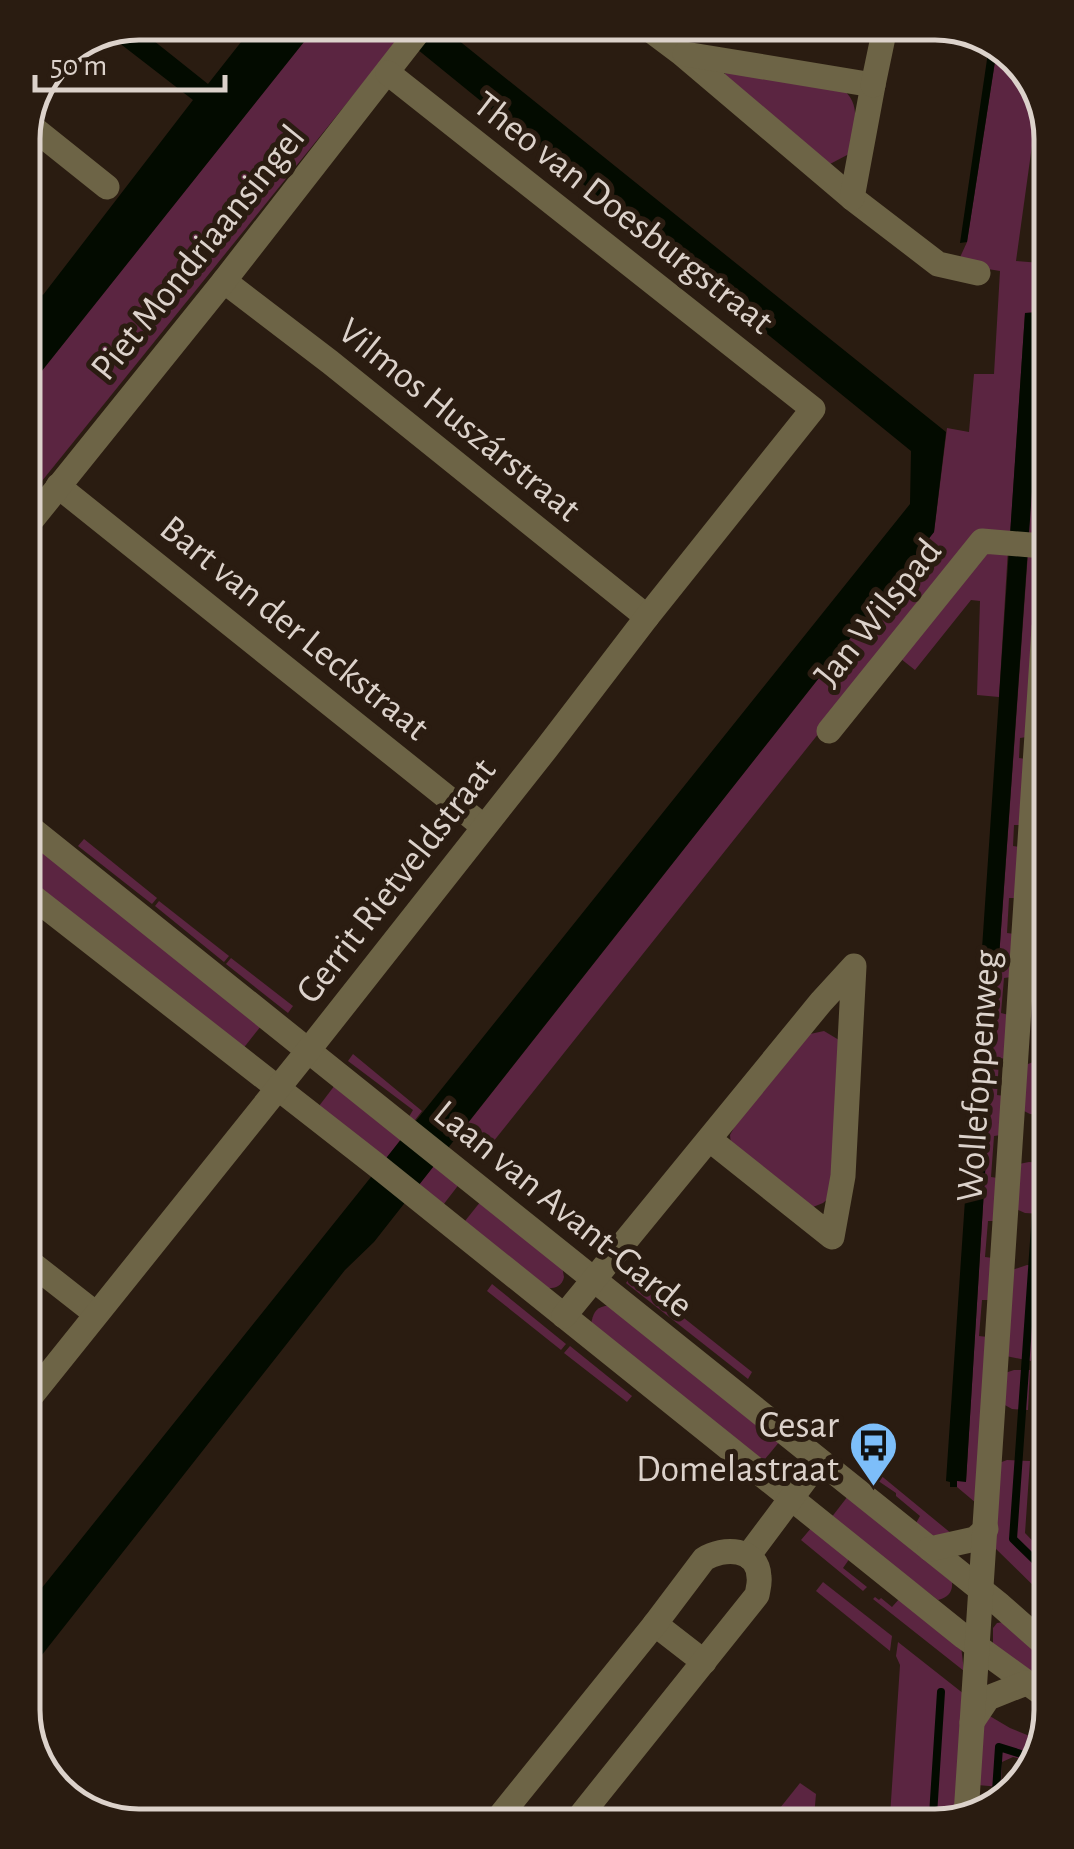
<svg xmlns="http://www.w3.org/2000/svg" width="1074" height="1849" font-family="'Alegreya Sans',sans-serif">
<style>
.green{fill:#5b2541}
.water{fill:#030b00}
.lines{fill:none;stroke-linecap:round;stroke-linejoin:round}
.stream{stroke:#030b00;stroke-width:8}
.minor{stroke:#6d6446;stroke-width:25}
.labels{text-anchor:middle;stroke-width:10;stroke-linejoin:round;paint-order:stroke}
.street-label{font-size:38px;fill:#dcd2cb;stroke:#2a1c11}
.poi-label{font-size:38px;fill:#dcd2cb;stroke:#2a1c11;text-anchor:end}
.rim{fill:none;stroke:#dcd2cb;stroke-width:5}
</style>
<rect width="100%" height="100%" fill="#2a1c11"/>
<!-- green -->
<g class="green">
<polygon points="319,23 385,23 401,36 25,502 25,392"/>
<polygon points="998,42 1040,88 1016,261 1041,263 1041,312 1025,313 1010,537 980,531 493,1142 468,1123 934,532 947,428 969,432 974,374 994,374 1000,271 957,264 967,242"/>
<path d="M726 71 841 88C864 105 853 128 849 154L830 164 724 76Z"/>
<polygon points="1042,350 1043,525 1040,538 1028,538"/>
<polygon points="987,548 1008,549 999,697 977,695 980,601 971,600 915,670 901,659"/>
<polygon points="1034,551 1039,562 1027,737 1020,738 1019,758 1026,759 1022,825 1014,825 1013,846 1020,847 1017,898 1009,898 1007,933 1015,934 1012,977 1004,978 1001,1013 1009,1015 1006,1058 999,1059 997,1095 1004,1096 1001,1135 994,1136 991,1177 998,1178 995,1221 988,1221 985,1257 993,1258 990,1300 982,1300 979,1336 988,1337 976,1503 957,1487 957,1481 966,1481 994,1028 1028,552"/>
<polygon points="84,839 157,898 152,904 78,846"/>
<polygon points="28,840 261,1026 242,1050 28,880"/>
<polygon points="159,901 229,956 224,962 155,906"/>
<polygon points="231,958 293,1006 288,1013 226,964"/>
<polygon points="824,1031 839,1040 831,1196 823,1203 813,1207 731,1145 730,1135 736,1124 810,1034"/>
<polygon points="353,1054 422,1111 412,1124 407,1120 413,1110 348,1061"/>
<polygon points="1039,1060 1047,1061 1047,1116 1030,1114 1022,1110 1025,1065"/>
<polygon points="335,1085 401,1139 383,1163 316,1110"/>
<polygon points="1029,1162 1045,1163 1041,1214 1025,1213 1016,1209 1019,1164"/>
<polygon points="436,1163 460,1183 440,1209 415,1190"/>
<path d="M481 1201 562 1266 564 1277C562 1287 554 1289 544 1288L461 1226Z"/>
<polygon points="1027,1265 1038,1266 1031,1361 1006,1356 1012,1270"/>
<polygon points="631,1276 752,1372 748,1379 626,1283"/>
<polygon points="492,1284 566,1344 561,1350 487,1291"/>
<path d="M605 1306H610L780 1441 761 1464 591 1324C593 1314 595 1308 605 1306Z"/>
<polygon points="570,1346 632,1396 627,1402 564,1353"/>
<polygon points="1014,1370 1030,1370 1028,1410 1012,1409 1003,1404 1005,1373"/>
<polygon points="1007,1460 1030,1461 1025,1533 1050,1559 1051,1603 994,1547 999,1463"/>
<polygon points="873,1469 952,1534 928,1536 915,1525 920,1516 896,1496 896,1493 868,1474"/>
<path d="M848 1496 952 1582C953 1592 948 1597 938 1600L831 1518Z"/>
<polygon points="812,1527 850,1558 843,1568 867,1587 863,1591 801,1540"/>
<polygon points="823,1582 892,1636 890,1651 816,1591"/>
<polygon points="875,1597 879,1600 881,1598 892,1607 900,1598 961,1646 964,1671 873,1599"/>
<polygon points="1004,1622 1011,1625 1051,1662 1051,1688 993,1646 993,1628 997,1623"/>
<polygon points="898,1642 964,1694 956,1815 890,1816 900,1665 896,1656"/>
<polygon points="988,1715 1010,1728 1042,1741 1035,1763 1013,1757 1002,1762 1001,1787 977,1785 980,1731"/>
<polygon points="800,1783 816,1794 814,1817 772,1818"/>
</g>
<!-- water -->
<g class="water">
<polygon points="256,23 319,23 25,392 24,319 27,315 24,313 24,280 43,295 193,100 109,35 134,25 208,84"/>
<polygon points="385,23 437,23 946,432 934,532 407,1200 374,1242 345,1270 34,1665 33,1599 910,504 911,451"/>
<polygon points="990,39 998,42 967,242 960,243"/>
<polygon points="1041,312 1042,350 994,1028 966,1482 957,1481 957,1487 950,1487 950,1482 946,1481 1025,313"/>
</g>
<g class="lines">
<!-- stream -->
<g class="stream">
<polyline points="1047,1057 1013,1539 1051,1576"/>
<polyline points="995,1806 999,1747 1037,1759"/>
<polyline points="933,1815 941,1692"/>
</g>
<!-- minor -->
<g class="minor">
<polyline points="641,23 681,53 852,198 938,264 978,273"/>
<polyline points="685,54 873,85 852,198"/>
<polyline points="873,85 886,23"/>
<polyline points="27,123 107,187"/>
<polyline points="224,281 330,362 647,617"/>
<polyline points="58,486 484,827"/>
<polyline points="26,527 224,281 425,23"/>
<polyline points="829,731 982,541 1043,546"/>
<polyline points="28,826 1000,1605 1051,1650"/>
<polyline points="28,893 375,1164 964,1637 1051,1700"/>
<polyline points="31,1263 96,1314"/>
<polyline points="564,1316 821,1002 854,966 843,1176 832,1237 709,1139"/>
<polyline points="32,1395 307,1052 546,749 647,617 813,409 388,73"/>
<polyline points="930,1549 975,1539 986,1529"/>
<polyline points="748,1556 819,1461"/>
<polyline points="655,1624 704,1662"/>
<polyline points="972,1722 988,1698 1026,1683"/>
<polyline points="966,1815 1044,628"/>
<path d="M496 1821 655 1624 704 1559C723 1547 758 1547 759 1577 760 1583 758 1589 757 1595L577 1820"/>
</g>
</g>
<!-- icons -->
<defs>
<symbol id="bus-pin" viewBox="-11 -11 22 30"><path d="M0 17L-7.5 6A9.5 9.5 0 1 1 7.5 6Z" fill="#7dbef9" stroke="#2a1c11"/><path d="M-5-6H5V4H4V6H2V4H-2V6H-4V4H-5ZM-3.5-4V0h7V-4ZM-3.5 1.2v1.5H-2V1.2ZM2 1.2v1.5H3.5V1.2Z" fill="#111"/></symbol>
</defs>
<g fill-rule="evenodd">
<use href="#bus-pin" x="846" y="1418" width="55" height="75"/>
</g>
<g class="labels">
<!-- street labels -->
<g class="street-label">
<text transform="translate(624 212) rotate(38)" y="13">Theo van Doesburgstraat</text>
<text transform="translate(197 252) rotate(-51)" y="13">Piet Mondriaansingel</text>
<text transform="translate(460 419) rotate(39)" y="13">Vilmos Huszárstraat</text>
<text transform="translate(877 612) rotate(-51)" y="13">Jan Wilspad</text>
<text transform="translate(295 627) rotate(39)" y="13">Bart van der Leckstraat</text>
<text transform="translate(395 880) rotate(-52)" y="13">Gerrit Rietveldstraat</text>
<text transform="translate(977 1076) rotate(-86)" y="13">Wollefoppenweg</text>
<text transform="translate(564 1208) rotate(39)" y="13">Laan van Avant-Garde</text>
</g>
<!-- poi labels -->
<g class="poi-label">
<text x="839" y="1437">Cesar<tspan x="839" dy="44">Domelastraat</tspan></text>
</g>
</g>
<!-- crop -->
<path d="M0 0H1074V1849H0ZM139 40H935A99 99 0 0 1 1034 139V1710A99 99 0 0 1 935 1809H139A99 99 0 0 1 40 1710V139A99 99 0 0 1 139 40Z" fill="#2a1c11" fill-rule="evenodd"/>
<path class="rim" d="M139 40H935A99 99 0 0 1 1034 139V1710A99 99 0 0 1 935 1809H139A99 99 0 0 1 40 1710V139A99 99 0 0 1 139 40Z"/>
<!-- scale -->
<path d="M35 75v15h190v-15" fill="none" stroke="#dcd2cb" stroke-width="5"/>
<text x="50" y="75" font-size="30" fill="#dcd2cb" stroke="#2a1c11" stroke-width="8" paint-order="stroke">50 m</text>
</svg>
